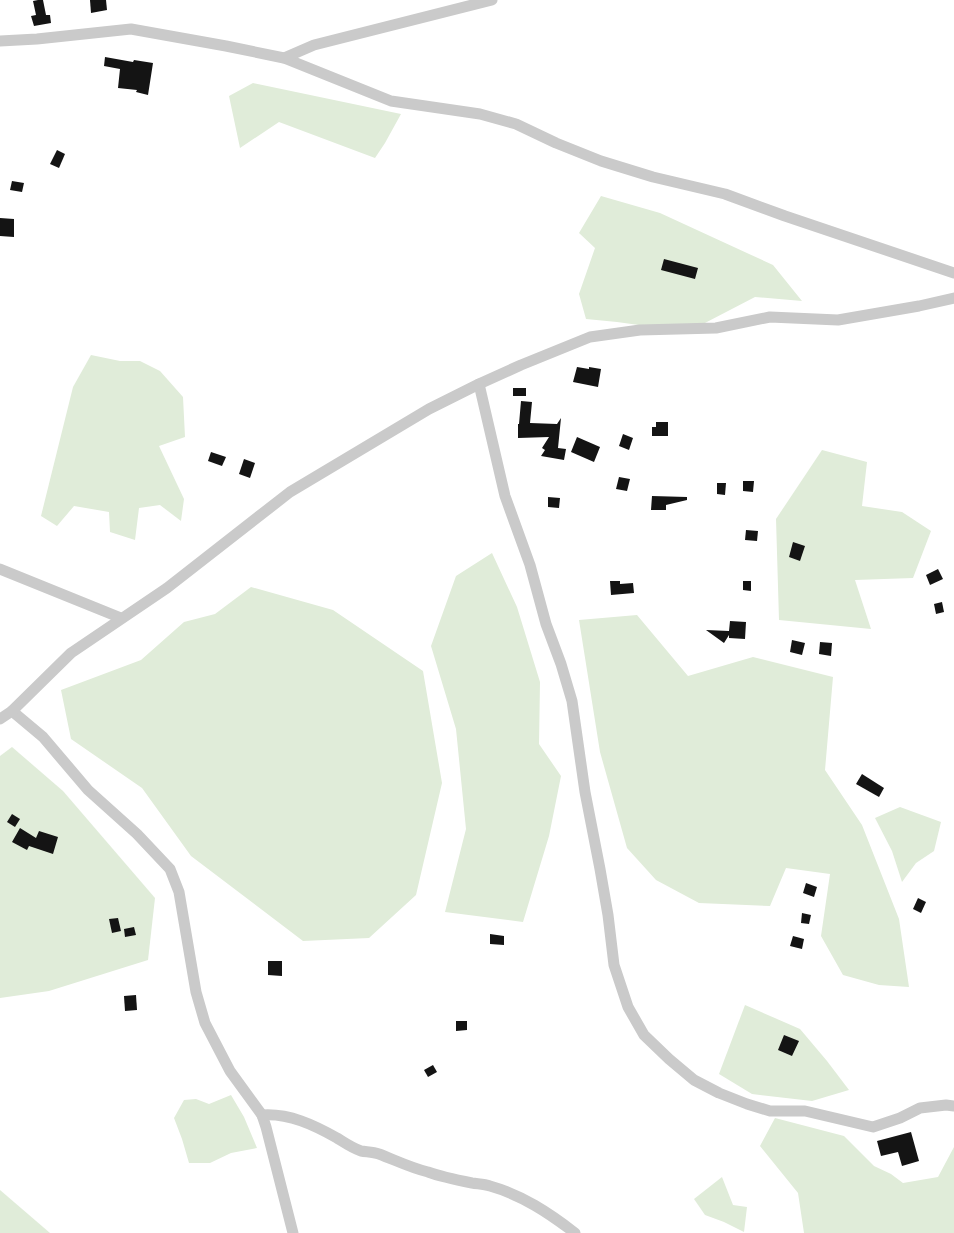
<svg xmlns="http://www.w3.org/2000/svg" width="954" height="1233" font-family="'PT Sans',sans-serif">
<style>
.green{fill:#e0ecd9}
.building{fill:#141414}
.lines{fill:none;stroke-linecap:round;stroke-linejoin:round}
.minor{stroke:#cacaca;stroke-width:11}
</style>
<rect width="100%" height="100%" fill="#fff"/>
<!-- green -->
<g class="green">
<polygon points="253,83 401,114 385,143 375,158 279,122 240,148 229,96"/>
<polygon points="601,196 660,213 773,265 802,301 755,297 703,324 646,326 617,322 586,319 579,294 595,248 579,233"/>
<polygon points="91,355 120,361 140,361 160,371 183,397 185,437 159,446 184,499 181,521 160,505 139,508 135,540 110,532 109,512 74,506 57,526 41,516 73,387"/>
<polygon points="822,450 867,462 862,506 902,512 931,531 913,578 855,580 871,629 779,620 776,519"/>
<polygon points="492,553 517,607 540,682 539,744 561,776 549,836 523,922 445,912 466,829 456,729 431,646 456,576"/>
<polygon points="251,587 333,610 423,671 442,783 416,895 369,938 303,941 191,856 142,788 71,739 61,690 141,660 184,622 215,614"/>
<polygon points="637,615 688,676 753,657 833,677 825,770 862,825 899,919 909,987 879,985 843,975 821,936 830,874 786,868 770,906 699,903 656,880 627,848 600,752 579,620"/>
<polygon points="12,747 63,791 155,898 148,960 49,991 0,998 0,756"/>
<polygon points="900,807 941,822 934,851 916,863 902,882 892,851 875,818"/>
<polygon points="745,1005 800,1029 827,1061 849,1090 812,1101 752,1094 719,1074"/>
<polygon points="231,1095 244,1117 257,1148 231,1153 210,1163 189,1163 182,1139 174,1118 184,1100 196,1099 209,1104"/>
<polygon points="775,1118 844,1136 874,1166 891,1174 903,1183 938,1177 954,1147 954,1233 804,1233 798,1193 760,1146"/>
<polygon points="722,1177 733,1205 747,1207 744,1232 724,1222 705,1215 694,1199"/>
<polygon points="0,1190 50,1233 0,1233"/>
</g>
<!-- building -->
<g class="building">
<polygon points="38,0 43,0 46,15 50,15 51,23 34,26 31,16 36,15 33,1"/>
<polygon points="90,0 106,0 107,10 91,13"/>
<polygon points="105,57 133,62 134,60 153,63 148,95 136,92 137,90 118,88 120,69 104,66"/>
<polygon points="57,150 65,154 59,168 50,164"/>
<polygon points="12,181 24,183 22,192 10,190"/>
<polygon points="0,218 14,219 14,237 0,236"/>
<polygon points="664,259 698,268 695,279 661,270"/>
<polygon points="577,367 589,369 589,367 601,369 598,387 573,382"/>
<rect x="513" y="388" width="13" height="8"/>
<polygon points="521,401 532,402 530,423 557,424 561,418 558,448 566,449 564,460 541,456 545,450 542,448 549,437 518,438 518,424 519,424"/>
<polygon points="656,422 668,422 668,436 652,436 652,427 656,427"/>
<polygon points="623,434 633,438 629,450 619,446"/>
<polygon points="577,437 600,447 594,462 571,452"/>
<polygon points="211,452 226,457 222,466 208,461"/>
<polygon points="244,459 255,463 250,478 239,474"/>
<polygon points="619,477 630,479 627,491 616,489"/>
<polygon points="743,481 754,481 753,492 743,491"/>
<polygon points="717,483 726,483 725,495 717,494"/>
<polygon points="652,496 687,497 687,500 666,505 666,510 651,510"/>
<polygon points="548,497 560,498 559,508 548,507"/>
<polygon points="746,530 758,531 757,541 745,540"/>
<polygon points="793,542 805,546 800,561 789,557"/>
<polygon points="938,569 943,579 930,585 926,575"/>
<polygon points="610,581 620,581 620,584 633,583 634,593 611,595"/>
<polygon points="743,581 751,581 751,591 743,590"/>
<polygon points="942,602 944,612 936,614 934,604"/>
<polygon points="730,621 746,622 745,639 729,638 729,635 724,643 706,630 729,631"/>
<polygon points="792,640 805,643 802,655 790,652"/>
<polygon points="820,642 832,643 831,656 819,654"/>
<polygon points="862,774 884,788 879,797 856,784"/>
<polygon points="12,814 20,819 15,827 7,822"/>
<polygon points="20,828 36,838 39,831 58,837 53,854 29,846 27,850 12,842"/>
<polygon points="806,883 817,887 814,897 803,893"/>
<polygon points="918,898 926,902 921,913 913,909"/>
<polygon points="802,913 811,915 809,924 801,923"/>
<polygon points="118,918 121,931 112,933 109,919"/>
<polygon points="134,927 136,935 125,937 124,929"/>
<polygon points="490,934 504,936 504,945 490,944"/>
<polygon points="793,936 804,939 802,949 790,946"/>
<polygon points="268,961 282,961 282,976 268,975"/>
<polygon points="136,995 137,1010 125,1011 124,996"/>
<polygon points="456,1021 467,1021 467,1030 456,1031"/>
<polygon points="784,1035 799,1041 792,1056 778,1050"/>
<polygon points="433,1065 437,1072 428,1077 424,1070"/>
<polygon points="911,1132 919,1161 902,1166 898,1152 881,1156 877,1141"/>
</g>
<g class="lines">
<!-- minor -->
<g class="minor">
<polyline points="0,41 37,39 131,29 226,46 284,58 391,101 480,114 516,124 556,143 601,161 653,177 725,194 785,216 954,273"/>
<polyline points="284,58 314,45 492,0"/>
<polyline points="479,384 505,496 530,565 546,624 561,664 572,701 585,792 600,869 608,915 614,965 628,1007 644,1035 669,1059 694,1080 719,1093 747,1104 770,1111 805,1111 873,1127 900,1118 920,1108 946,1105 954,1106"/>
<polyline points="0,569 121,618"/>
<polyline points="12,711 43,737 88,790 137,834 170,869 179,892 196,992 205,1023 230,1071 262,1115 266,1127 293,1233"/>
<polyline points="0,719 12,711 71,653 167,588 290,492 429,409 479,384 521,365 590,337 640,330 716,328 770,317 838,320 919,306 954,298"/>
<path d="M262 1115C289 1113 314 1125 337 1138 345 1143 352 1148 361 1151 367 1152 373 1152 379 1154 395 1160 411 1168 428 1172 442 1177 457 1180 472 1183 478 1184 484 1184 490 1186 522 1195 549 1213 575 1233"/>
</g>
</g>
</svg>
